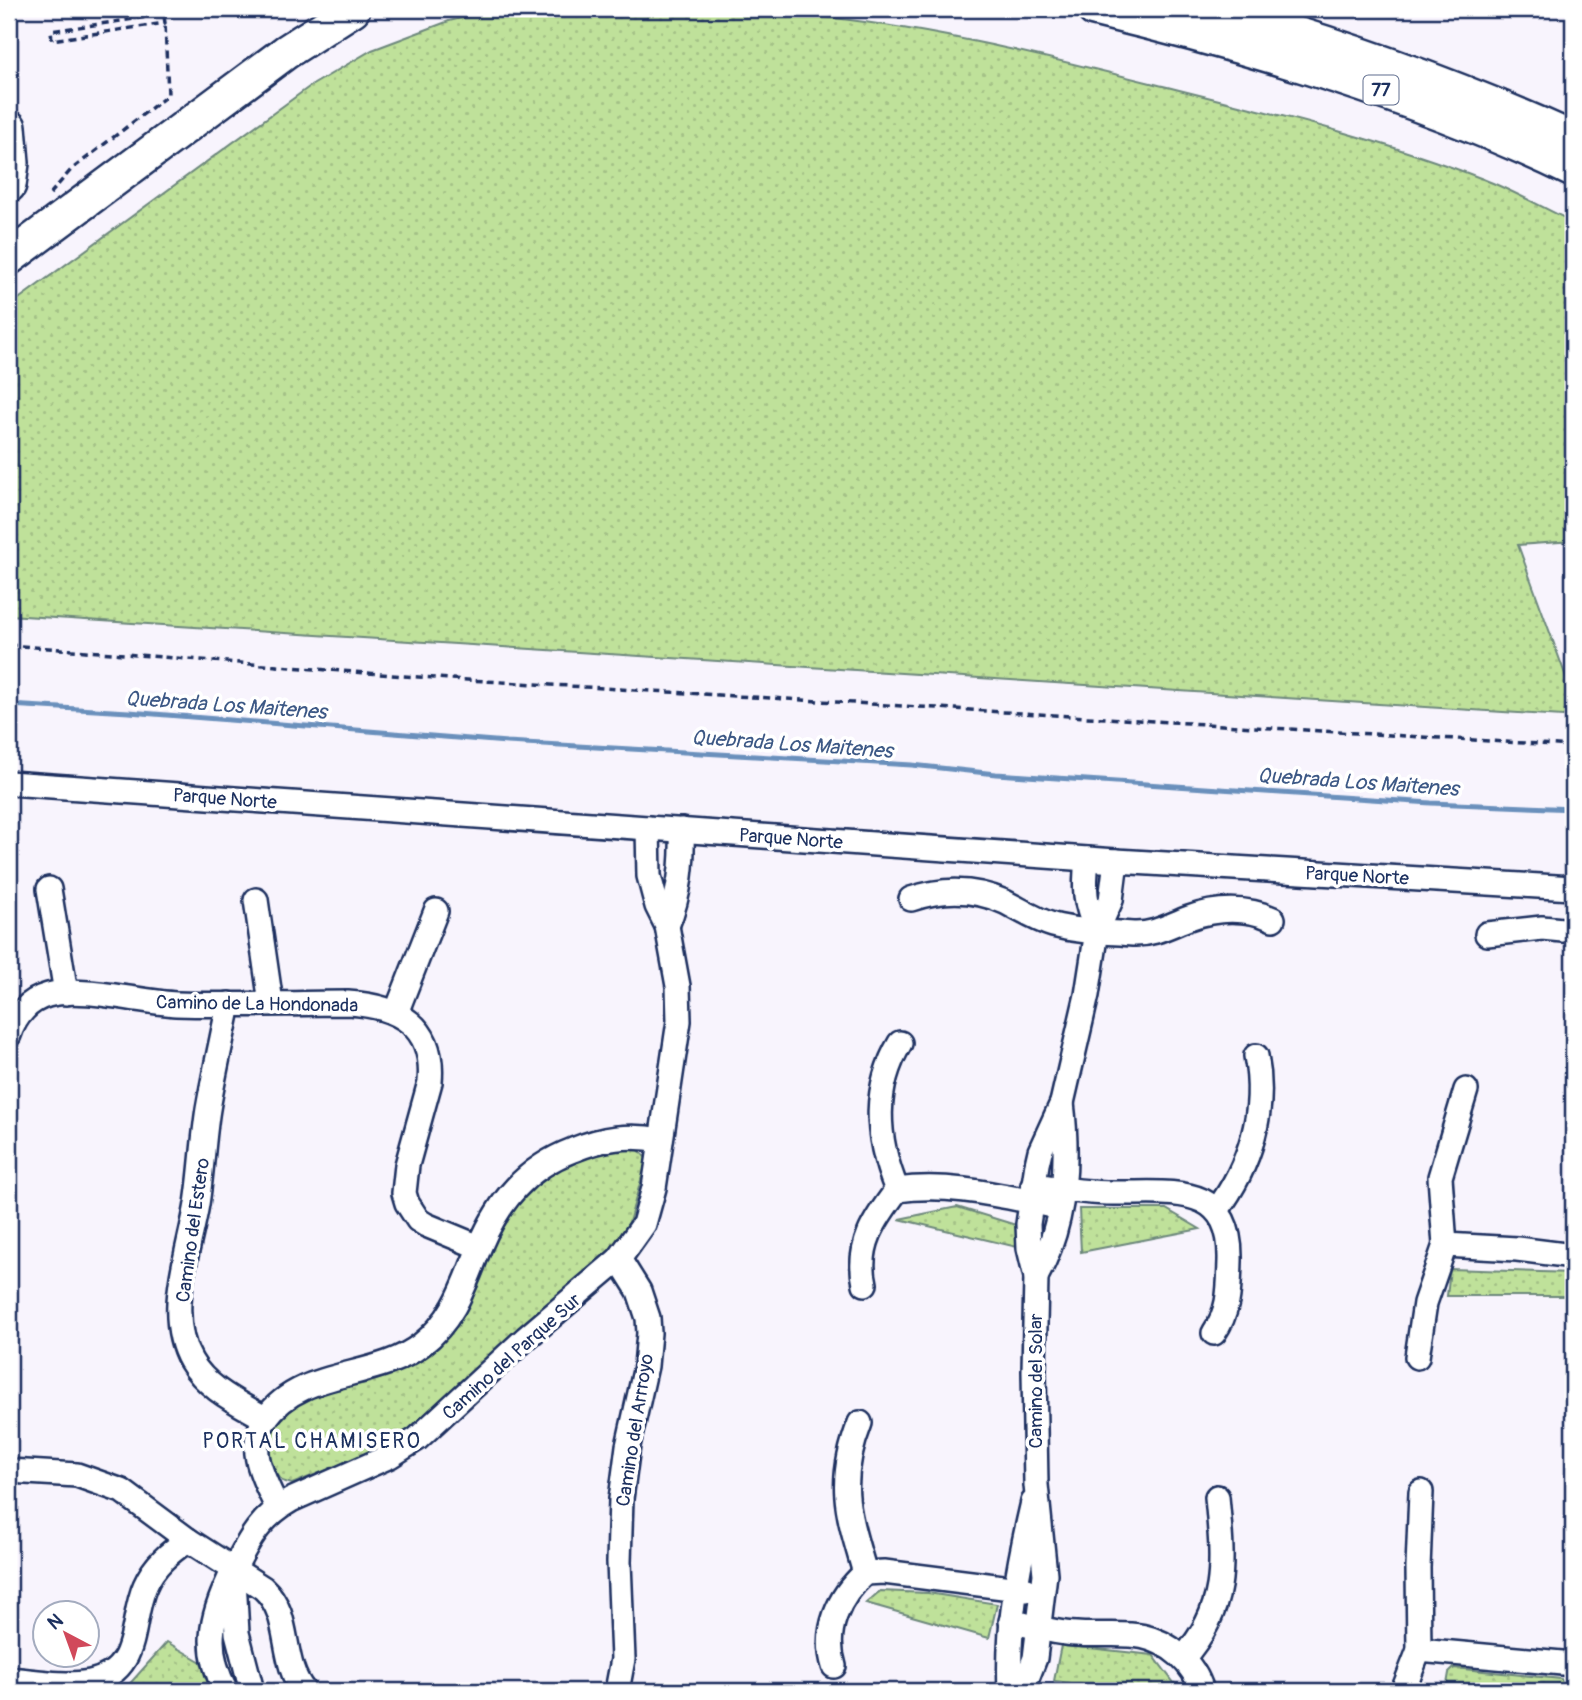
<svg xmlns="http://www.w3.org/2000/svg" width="1582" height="1700" font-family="Pangolin,sans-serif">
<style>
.grass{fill:url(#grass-dots);stroke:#6d887c;stroke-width:2}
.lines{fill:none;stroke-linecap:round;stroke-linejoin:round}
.stream{stroke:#6a90bc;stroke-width:5}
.minor-casing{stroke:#1b2f5e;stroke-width:28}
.highway-casing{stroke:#1b2f5e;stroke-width:38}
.path{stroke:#1b2f5e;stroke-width:3.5;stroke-dasharray:7 5;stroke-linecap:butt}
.minor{stroke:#fff;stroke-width:23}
.highway{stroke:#fff;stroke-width:33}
.labels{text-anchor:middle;stroke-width:7;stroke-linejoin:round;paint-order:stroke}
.shield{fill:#fff;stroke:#5f6d8e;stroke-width:2}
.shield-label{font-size:18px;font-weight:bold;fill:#1b2f5e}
.street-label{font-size:19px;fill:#1b2f5e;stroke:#fff}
.water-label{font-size:21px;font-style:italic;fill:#3c5885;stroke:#fff}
.neighbourhood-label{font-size:21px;letter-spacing:2px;fill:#1b2f5e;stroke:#fff}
</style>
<defs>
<pattern id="grass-dots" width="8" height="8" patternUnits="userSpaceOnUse" patternTransform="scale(1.75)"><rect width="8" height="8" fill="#bfe19a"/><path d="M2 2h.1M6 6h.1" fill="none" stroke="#a4c187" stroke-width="1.8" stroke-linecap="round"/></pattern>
</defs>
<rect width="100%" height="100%" fill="#f8f4fd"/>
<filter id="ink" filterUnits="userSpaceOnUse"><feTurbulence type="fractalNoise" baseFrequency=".0143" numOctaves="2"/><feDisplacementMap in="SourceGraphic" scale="14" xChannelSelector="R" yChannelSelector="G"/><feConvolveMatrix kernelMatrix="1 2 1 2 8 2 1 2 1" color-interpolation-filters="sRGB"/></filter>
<g filter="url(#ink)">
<!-- grass -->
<g class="grass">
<path d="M498 9C607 9 717 5 826 17 940 30 1051 58 1163 86 1271 113 1379 138 1483 179 1514 191 1543 208 1573 222V541L1518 545 1573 696V712L1563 716 9 615V306L309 87 372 50 449 21Z"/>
<path d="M625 1147 638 1149 647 1159 629 1222 611 1250 595 1265 522 1326 411 1428 359 1457 292 1484 282 1481C252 1443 281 1406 320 1391 332 1387 345 1387 357 1385 375 1382 396 1374 411 1362 423 1352 433 1339 444 1328 452 1319 463 1310 470 1300 484 1280 489 1254 499 1232 524 1176 569 1158 625 1147Z"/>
<polygon points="957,1207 1016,1225 1017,1247 899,1219"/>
<polygon points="1079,1209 1166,1209 1200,1229 1081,1252"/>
<polygon points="1450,1269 1573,1273 1573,1296 1447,1296"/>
<polygon points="880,1591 928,1593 997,1604 989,1638 866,1603"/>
<polygon points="167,1642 251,1691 120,1691 126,1688"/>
<polygon points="1061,1645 1153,1655 1180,1691 1137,1691 1054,1681"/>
<polygon points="1454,1668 1561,1679 1567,1686 1568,1691 1446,1690 1449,1673"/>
</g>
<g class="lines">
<!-- stream -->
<polyline class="stream" points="9,705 129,712 507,742 912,765 996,774 1431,803 1573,809"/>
<defs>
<g id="minor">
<polyline points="9,783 1116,861 1573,888"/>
<path d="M1087 859C1084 888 1084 903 1097 931"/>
<polyline points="49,889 66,993"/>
<path d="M911 899C943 888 974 888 1005 902 1021 910 1036 920 1053 925 1078 932 1107 932 1133 934 1154 935 1170 925 1189 918 1216 908 1247 907 1273 919"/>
<polyline points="256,900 271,1003"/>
<path d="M667 926C680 894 683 864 682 830"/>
<polyline points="1487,934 1542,928 1573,931"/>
<path d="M229 1004C222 1039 214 1074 208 1109 203 1140 202 1172 197 1204 189 1253 164 1314 191 1361 207 1389 239 1403 266 1419"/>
<polyline points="396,1013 436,911"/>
<path d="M9 1035C15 1016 29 1000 48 995 82 986 139 1002 176 1004 233 1006 291 1003 348 1003 399 1006 435 1026 430 1082L407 1165 404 1193 407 1203 418 1220 426 1225 479 1247"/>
<path d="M1033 1185C1060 1189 1087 1193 1113 1193 1171 1194 1232 1181 1230 1261 1229 1288 1230 1310 1214 1333"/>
<path d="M897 1190C876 1140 872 1090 900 1043"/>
<path d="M1217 1210C1250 1166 1267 1111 1256 1056"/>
<polyline points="1445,1245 1517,1249 1573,1256"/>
<path d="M1036 1277C1065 1225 1069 1161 1062 1103"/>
<path d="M865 1284C856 1246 875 1219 897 1190 952 1182 1005 1197 1059 1207"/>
<polyline points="1417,1357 1425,1303 1445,1245 1440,1177 1466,1090"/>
<path d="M9 1471 77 1475 122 1491 188 1540 263 1588C293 1615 279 1661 304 1691"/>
<path d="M277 1507C264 1479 245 1448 266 1418 302 1367 375 1381 421 1345 455 1319 465 1283 480 1246 499 1201 526 1168 573 1150 602 1138 629 1134 661 1140"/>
<polyline points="865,1573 884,1572 1027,1590"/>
<polyline points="234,1580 237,1633 252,1691"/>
<path d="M1011 1621C1032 1626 1054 1633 1076 1634 1115 1637 1146 1626 1179 1655 1190 1665 1198 1677 1202 1691"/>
<polyline points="1419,1650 1573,1664"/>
<path d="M1183 1658C1229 1607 1223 1562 1217 1497"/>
<path d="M834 1666C823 1631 838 1597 865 1573 848 1514 836 1484 860 1423"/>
<path d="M9 1679C34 1681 64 1687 90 1682 142 1671 129 1622 145 1586 154 1565 170 1552 188 1540"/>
<path d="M226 1691C201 1645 213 1613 234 1569 249 1539 261 1517 291 1500L390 1456 417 1439 526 1338 619 1259 644 1224 654 1188 679 1021 678 986 667 926 657 906 649 876 648 828"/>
<polyline points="617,1691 623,1659 619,1562 621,1499 628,1446 646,1366 649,1333 648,1318 639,1291 619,1259"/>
<path d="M1010 1691C1007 1625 1018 1566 1033 1502"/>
<polyline points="1022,1691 1035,1658 1045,1574 1036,1485 1034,1371 1036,1277 1029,1248 1028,1224 1037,1164 1040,1151 1062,1103 1087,995 1097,931 1111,900 1116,861"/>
<polyline points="1403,1691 1419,1650 1418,1568 1421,1492"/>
</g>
<g id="highway">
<path d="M1094 9C1259 48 1420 97 1573 170"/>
<path d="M1210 9C1334 42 1456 86 1573 139"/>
<polyline points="9,127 12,163 9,185"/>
<polyline points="9,258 286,52 353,9"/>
</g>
</defs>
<!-- minor casing -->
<use href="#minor" class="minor-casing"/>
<!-- highway casing -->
<use href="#highway" class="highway-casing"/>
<!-- path -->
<g class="path">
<polyline points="146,9 148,17 51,31 52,40 165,23 163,9"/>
<polyline points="50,194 71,170 168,95 165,23"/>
<polyline points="9,645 418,677 1573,746"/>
</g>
<!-- minor -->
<use href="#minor" class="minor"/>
<!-- highway -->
<use href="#highway" class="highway"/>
</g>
</g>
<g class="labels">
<!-- shield labels -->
<rect class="shield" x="1363.5" y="75.5" width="35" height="29" rx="5"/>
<g class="shield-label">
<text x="1381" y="96">77</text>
</g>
<!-- street labels -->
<g class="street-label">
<text transform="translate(225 798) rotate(4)" y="7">Parque Norte</text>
<text transform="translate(791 838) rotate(4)" y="7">Parque Norte</text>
<text transform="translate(1357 875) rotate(3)" y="7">Parque Norte</text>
<text transform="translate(257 1003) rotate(1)" y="7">Camino de La Hondonada</text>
<text transform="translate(192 1230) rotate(-82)" y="7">Camino del Estero</text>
<text transform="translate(511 1356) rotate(-42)" y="7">Camino del Parque Sur</text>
<text transform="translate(1035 1381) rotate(-90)" y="7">Camino del Solar</text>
<text transform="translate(634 1430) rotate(-81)" y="7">Camino del Arrroyo</text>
</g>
<!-- water labels -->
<g class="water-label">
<text transform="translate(226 705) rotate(4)" y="7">Quebrada Los Maitenes</text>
<text transform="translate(792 744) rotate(4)" y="7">Quebrada Los Maitenes</text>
<text transform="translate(1358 782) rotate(4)" y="7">Quebrada Los Maitenes</text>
</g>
<!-- neighbourhood labels -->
<g class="neighbourhood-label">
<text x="312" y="1448">PORTAL CHAMISERO</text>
</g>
</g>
<!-- margin -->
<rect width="1582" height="1700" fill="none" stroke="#fff" stroke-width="35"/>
<rect x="18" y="18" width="1547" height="1665" fill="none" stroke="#1b2f5e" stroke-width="2.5" filter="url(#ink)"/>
<!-- north arrow -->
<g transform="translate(66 1634) rotate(319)"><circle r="33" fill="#ffffff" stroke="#a4acbf" stroke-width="2"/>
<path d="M0-5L12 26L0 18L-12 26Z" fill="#d1495b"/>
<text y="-10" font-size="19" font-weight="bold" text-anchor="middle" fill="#1b2f5e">N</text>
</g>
</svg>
